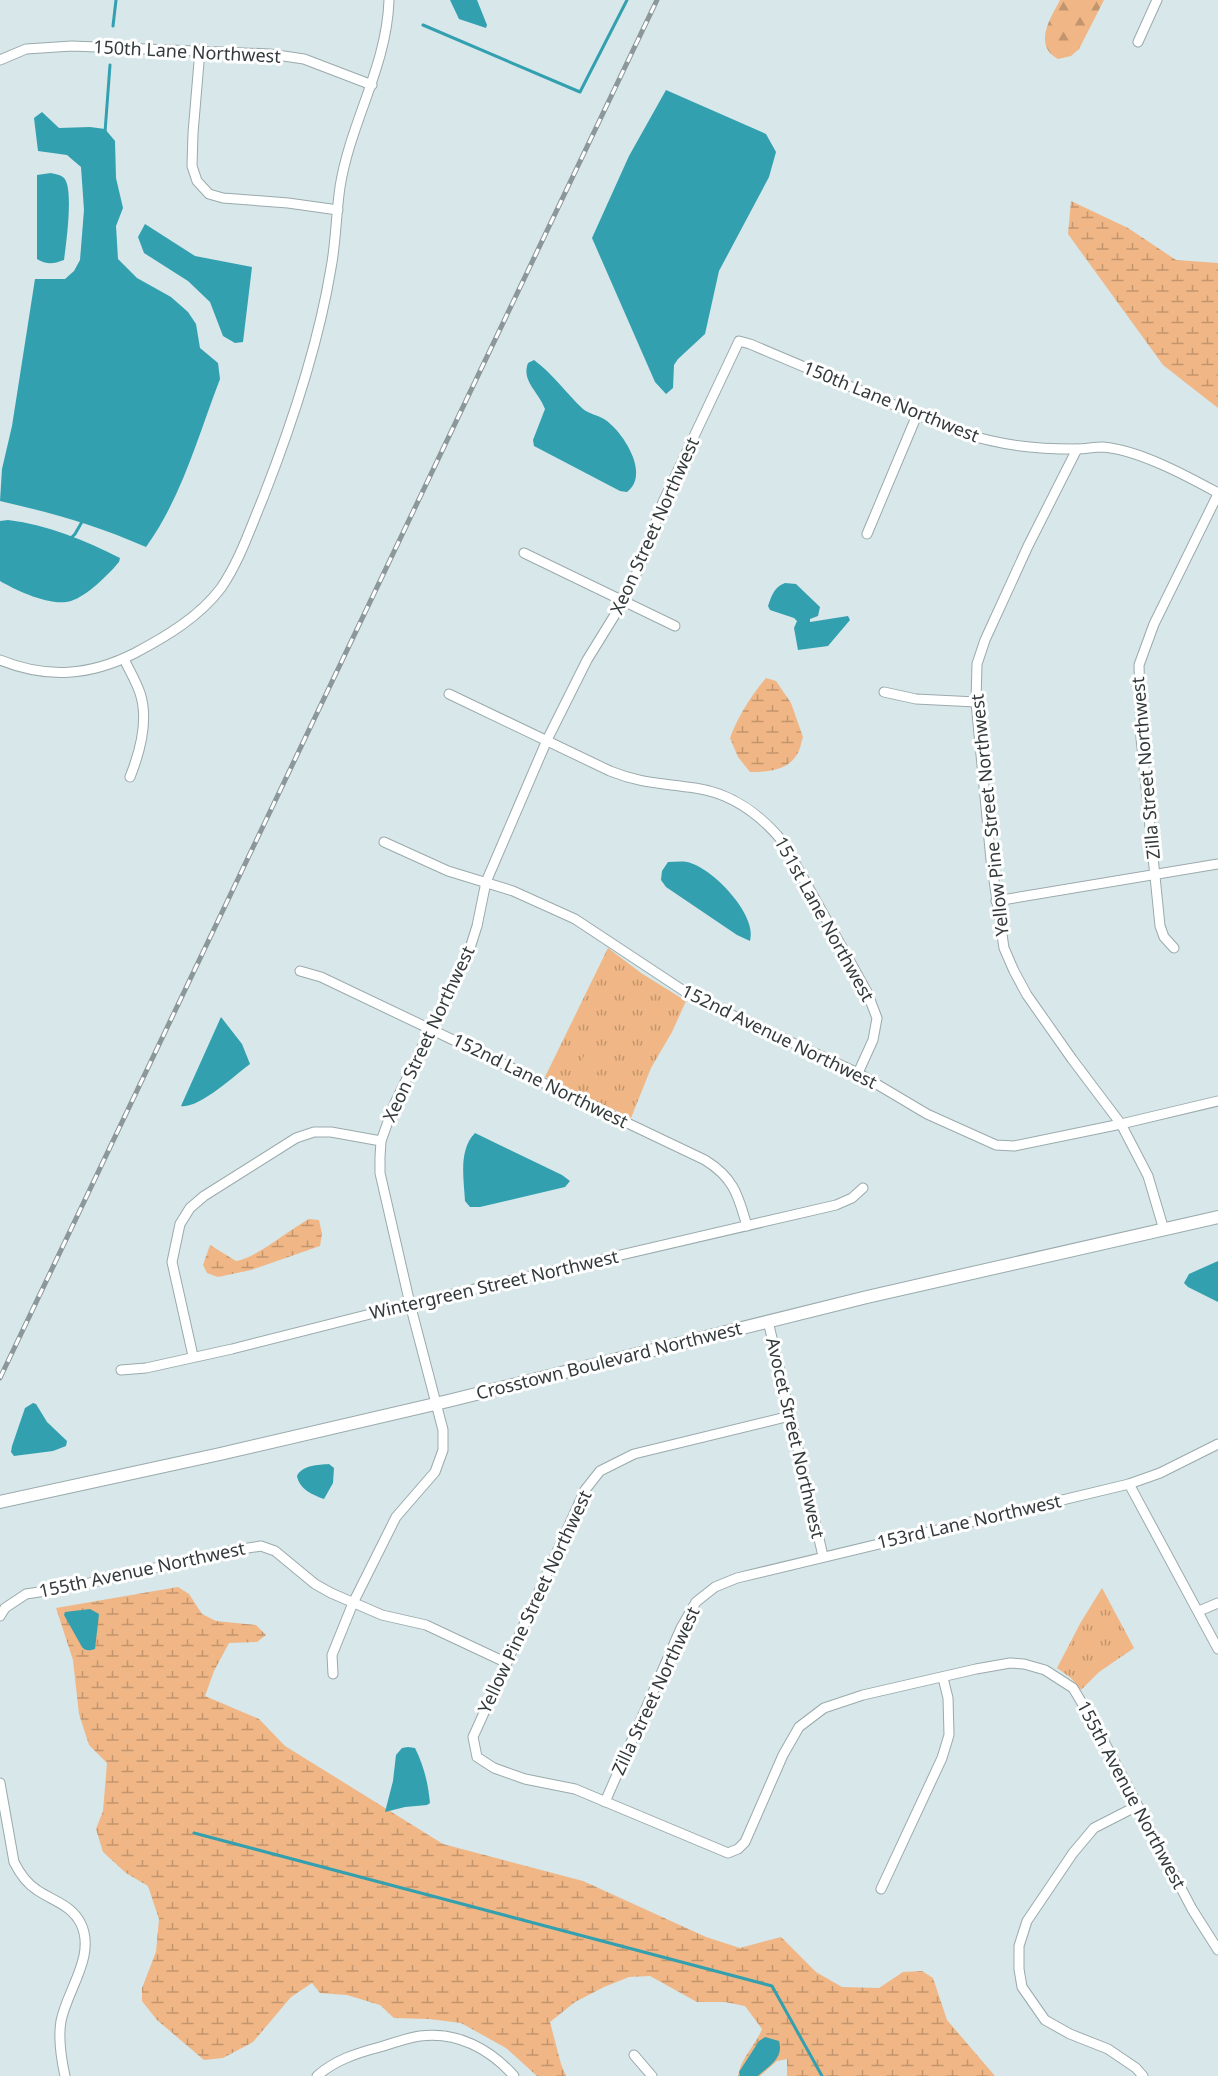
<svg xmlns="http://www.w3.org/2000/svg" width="1218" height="2076" font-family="'Noto Sans',sans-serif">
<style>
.grass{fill:url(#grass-tufts)}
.forest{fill:url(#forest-firs)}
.wetland{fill:url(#wetland-marsh)}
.pitch{fill:#f0b685}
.water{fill:#32a0af}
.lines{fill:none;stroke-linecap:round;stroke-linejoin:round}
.stream{stroke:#32a0af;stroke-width:3}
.minor-casing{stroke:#9aaaac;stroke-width:11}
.tertiary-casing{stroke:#9aaaac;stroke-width:14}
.minor{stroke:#fff;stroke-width:9}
.tertiary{stroke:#fff;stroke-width:12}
.rail-casing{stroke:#8b9799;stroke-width:5}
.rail{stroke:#fff;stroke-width:3;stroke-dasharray:9;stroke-linecap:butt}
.labels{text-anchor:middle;stroke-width:6;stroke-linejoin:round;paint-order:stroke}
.street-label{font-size:18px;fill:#333a3b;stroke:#fff}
</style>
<defs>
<pattern id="grass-tufts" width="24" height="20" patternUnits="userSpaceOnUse" patternTransform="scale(1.5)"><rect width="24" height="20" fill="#f0b685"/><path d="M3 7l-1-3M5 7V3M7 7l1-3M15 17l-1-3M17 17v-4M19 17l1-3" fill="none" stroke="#c3956e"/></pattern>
<pattern id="forest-firs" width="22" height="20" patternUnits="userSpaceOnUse" patternTransform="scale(1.5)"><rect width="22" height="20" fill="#f0b685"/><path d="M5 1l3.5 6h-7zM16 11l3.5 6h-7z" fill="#c3956e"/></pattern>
<pattern id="wetland-marsh" width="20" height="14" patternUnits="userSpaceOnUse" patternTransform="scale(1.5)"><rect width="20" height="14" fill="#f0b685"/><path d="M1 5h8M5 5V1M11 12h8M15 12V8" fill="none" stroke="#c3956e"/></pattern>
</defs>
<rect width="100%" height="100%" fill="#d7e7ea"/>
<!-- grass -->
<g class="grass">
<polygon points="608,948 641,973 686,1001 672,1032 651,1068 631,1118 545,1077"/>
<polygon points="1102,1588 1134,1648 1099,1672 1081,1690 1071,1678 1057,1668 1081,1622"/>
</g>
<!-- forest -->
<path class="forest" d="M1060 0H1104L1079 49 1071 56 1058 59C1033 45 1050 19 1060 0Z"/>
<!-- wetland -->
<g class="wetland">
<polygon points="1071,201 1128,228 1176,260 1218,263 1218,408 1163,365 1068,234"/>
<path d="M766 678 776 681 791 703 803 737C801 743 800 751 796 756 786 771 766 772 750 772L738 757 730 738C738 716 751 696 766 678Z"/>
<path d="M309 1219 319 1220 322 1234 320 1246 251 1270 218 1277 207 1273 203 1265 210 1245 236 1261C258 1257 287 1231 309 1219Z"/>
<path d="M178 1587 189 1594 202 1614 216 1621 256 1625 266 1635 257 1642 229 1643 214 1671 205 1696 259 1719 285 1746 443 1844 583 1881 706 1937 740 1948 781 1937 816 1972 842 1987 879 1988 903 1972 922 1971 933 1978 947 2020 995 2076H787V2059L777 2061 760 2076H738C740 2059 756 2045 762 2029L745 2006 725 2002H697L650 1976 629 1977 604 1987 575 2002 550 2022 561 2064 566 2076H537L506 2048 461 2023 429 2019 394 2018 380 2005 347 1995 320 1993 312 1983 291 1997 253 2042 223 2058 204 2060 157 2020 142 2001V1988L156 1952 159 1919 148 1886 126 1873 103 1852 96 1829 103 1811 107 1763 89 1745 79 1714 73 1660 56 1608Z"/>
</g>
<!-- pitch -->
<polygon class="pitch" points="587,1050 604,1059 594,1078 577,1070"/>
<!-- water -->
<g class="water">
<polygon points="450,0 477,0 487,25 486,28 459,19"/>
<polygon points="666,90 766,134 776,152 769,177 719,271 705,334 678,359 674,365 673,388 666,394 655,382 592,238 629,156"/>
<path d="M42 112 59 128 90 127 105 129 115 141 116 178 123 208 116 226 118 259 137 278 171 297 188 312 196 324 200 348 218 363 220 379C198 436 182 497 146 547 96 525 52 513 0 501L2 469 12 426 35 279H65L74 271 80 260 84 210 81 167 67 155 38 151 34 118Z"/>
<path d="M51 173C55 174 61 175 64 178 74 188 66 245 64 260 53 264 47 265 37 259V175Z"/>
<polygon points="145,224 195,256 252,267 243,342 235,343 223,336 210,302 188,281 144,253 138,237"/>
<path d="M534 360C553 374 566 393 583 409 589 414 598 415 604 419 623 431 651 475 627 492L620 491 534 446 533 440 545 409C539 392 521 381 528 363Z"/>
<path d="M8 520C48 525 85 540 120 558L119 562C109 574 87 596 71 601 52 607 17 591 0 581V521Z"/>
<path d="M785 583 796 584 820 607 818 616 810 619V622L848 616 850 620 828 646 798 650 794 628 797 621 794 618 770 610 768 606C772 595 774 587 785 583Z"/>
<path d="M668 862C674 862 681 861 687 862 712 867 758 915 750 941L737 935 666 887 661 880 662 871Z"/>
<path d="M221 1017 242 1044 250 1064C235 1075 199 1109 181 1106Z"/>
<path d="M475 1133 562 1175 570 1181 565 1187 480 1207H470L465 1201C464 1180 458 1150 475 1133Z"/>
<polygon points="1218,1261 1218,1302 1188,1287 1184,1283 1189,1274"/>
<polygon points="33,1403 36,1404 47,1422 67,1441 66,1446 53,1451 14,1456 11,1452 12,1446 25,1408"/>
<path d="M329 1464 334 1468 333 1483 324 1499C313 1495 299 1489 297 1476 302 1465 318 1465 329 1464Z"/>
<path d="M90 1609 99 1614 95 1649C89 1651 85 1651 82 1647L64 1615 65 1612Z"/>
<path d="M408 1747 415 1748C424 1766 428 1783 430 1803L427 1805 405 1807 385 1812 393 1781 396 1755 402 1748Z"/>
<path d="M765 2037 779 2041C784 2058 770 2065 758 2076H740L739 2072 759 2041Z"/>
</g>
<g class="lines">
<!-- stream -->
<g class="stream">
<polyline points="423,25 580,92 627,0"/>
<polyline points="113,26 116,0"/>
<polyline points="105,132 110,65"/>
<polyline points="70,539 75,534 83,520"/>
<polyline points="194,1833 772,1986 822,2076"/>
</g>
<defs>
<g id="minor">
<polyline points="1138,42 1157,0"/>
<polyline points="200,50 193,133 192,166 197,181 209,194 223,198 288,203 338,210"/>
<polyline points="0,60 26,49 72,46 270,54 304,59 372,85"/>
<polyline points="1077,449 1028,546 985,640 977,664 976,702 991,860 1004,948 1014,971 1027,995 1072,1059 1121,1124 1148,1176 1164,1230"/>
<polyline points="867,534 917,415"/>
<polyline points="524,553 675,626"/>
<path d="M124 659C129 670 136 681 140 693 149 720 140 752 130 777"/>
<path d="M0 660C47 679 90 676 135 653 167 636 199 617 221 588 240 560 250 529 263 498 292 424 318 347 331 268 336 242 336 214 340 187 350 123 387 66 389 0"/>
<polyline points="884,692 916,699 976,702"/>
<path d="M449 694 610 771C642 784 662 783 695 788 731 793 761 815 783 842L867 992 877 1018 873 1040 858 1073"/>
<polyline points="384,842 448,871 513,891 575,919 693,997 858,1073 927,1114 996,1145 1014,1146 1121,1124 1218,1101"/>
<polyline points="996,901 1218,864"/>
<polyline points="1174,948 1164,937 1160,926 1141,738 1139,665 1154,624 1218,494"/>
<path d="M300 971 321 977 705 1160C734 1178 738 1195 747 1226"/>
<polyline points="768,1321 823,1556"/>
<polyline points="193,1356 172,1262 180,1224 190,1208 204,1196 296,1138 314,1132 331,1132 381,1141"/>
<polyline points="121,1370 146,1368 232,1349 410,1304 836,1205 852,1198 863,1188"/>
<polyline points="790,1416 634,1454 600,1471 585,1490 473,1737 477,1757 494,1768 525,1779 575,1789 728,1853 738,1849 745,1842 783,1755 799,1727 824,1708 863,1695 976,1669 1010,1663 1024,1664 1045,1670 1073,1688 1098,1730 1192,1909 1218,1950"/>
<polyline points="1129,1484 1218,1649"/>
<polyline points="1199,1611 1218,1603"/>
<polyline points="0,1616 5,1608 26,1594 72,1587 229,1551 261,1546 275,1551 315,1584 331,1593 382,1615 426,1625 507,1663"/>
<path d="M333 1674 332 1655 353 1603 396 1517 435 1472 443 1450V1430L410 1304 380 1173V1157L381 1141 394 1105 470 948 477 926 486 882 547 740 587 660 624 600 640 566 663 502 739 341 750 344 958 432C1001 445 1031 449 1076 449 1085 449 1094 447 1103 447 1139 450 1187 476 1218 493"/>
<path d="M0 1783 14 1862C20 1874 26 1883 37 1890 53 1901 72 1905 81 1924 96 1956 67 1990 61 2021 58 2039 61 2058 65 2076"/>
<polyline points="605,1802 681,1628 696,1602 715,1587 737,1578 1129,1484 1160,1473 1218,1444"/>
<polyline points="1137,1806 1094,1828 1073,1853 1027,1921 1019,1946 1019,1969 1022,1987 1045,2020 1070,2034 1108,2049 1136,2068 1143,2076"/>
<polyline points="881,1889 942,1758 949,1735 948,1698 943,1678"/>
<polyline points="634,2055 652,2076"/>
<path d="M317 2076C335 2060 357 2053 380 2047 393 2043 407 2038 420 2036 457 2031 490 2049 514 2076"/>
</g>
<polyline id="tertiary" points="0,1502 220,1454 448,1401 867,1297 1218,1217"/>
</defs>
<!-- minor casing -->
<use href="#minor" class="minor-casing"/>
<!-- tertiary casing -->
<use href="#tertiary" class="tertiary-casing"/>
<!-- minor -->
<use href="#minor" class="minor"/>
<!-- tertiary -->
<use href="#tertiary" class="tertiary"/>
<defs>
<polyline id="rail" points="0,1378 657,0"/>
</defs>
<!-- rail casing -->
<use href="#rail" class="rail-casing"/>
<!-- rail -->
<use href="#rail" class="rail"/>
</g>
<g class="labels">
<!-- street labels -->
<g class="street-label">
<text transform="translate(187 52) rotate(3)" y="6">150th Lane Northwest</text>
<text transform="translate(891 402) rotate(22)" y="6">150th Lane Northwest</text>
<text transform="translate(655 526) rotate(-66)" y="6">Xeon Street Northwest</text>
<text transform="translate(1146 768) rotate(-95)" y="6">Zilla Street Northwest</text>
<text transform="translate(990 815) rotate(-96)" y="6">Yellow Pine Street Northwest</text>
<text transform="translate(824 919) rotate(61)" y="6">151st Lane Northwest</text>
<text transform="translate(429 1034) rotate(-65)" y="6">Xeon Street Northwest</text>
<text transform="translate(779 1037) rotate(26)" y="6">152nd Avenue Northwest</text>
<text transform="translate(540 1081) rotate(26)" y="6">152nd Lane Northwest</text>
<text transform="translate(494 1285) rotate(-13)" y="6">Wintergreen Street Northwest</text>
<text transform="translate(609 1361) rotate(-14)" y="6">Crosstown Boulevard Northwest</text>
<text transform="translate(795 1438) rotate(77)" y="6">Avocet Street Northwest</text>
<text transform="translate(969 1522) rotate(-13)" y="6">153rd Lane Northwest</text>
<text transform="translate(142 1570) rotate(-12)" y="6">155th Avenue Northwest</text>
<text transform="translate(535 1602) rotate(-65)" y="6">Yellow Pine Street Northwest</text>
<text transform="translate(656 1691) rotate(-65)" y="6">Zilla Street Northwest</text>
<text transform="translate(1131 1795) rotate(62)" y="6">155th Avenue Northwest</text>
</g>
</g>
</svg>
